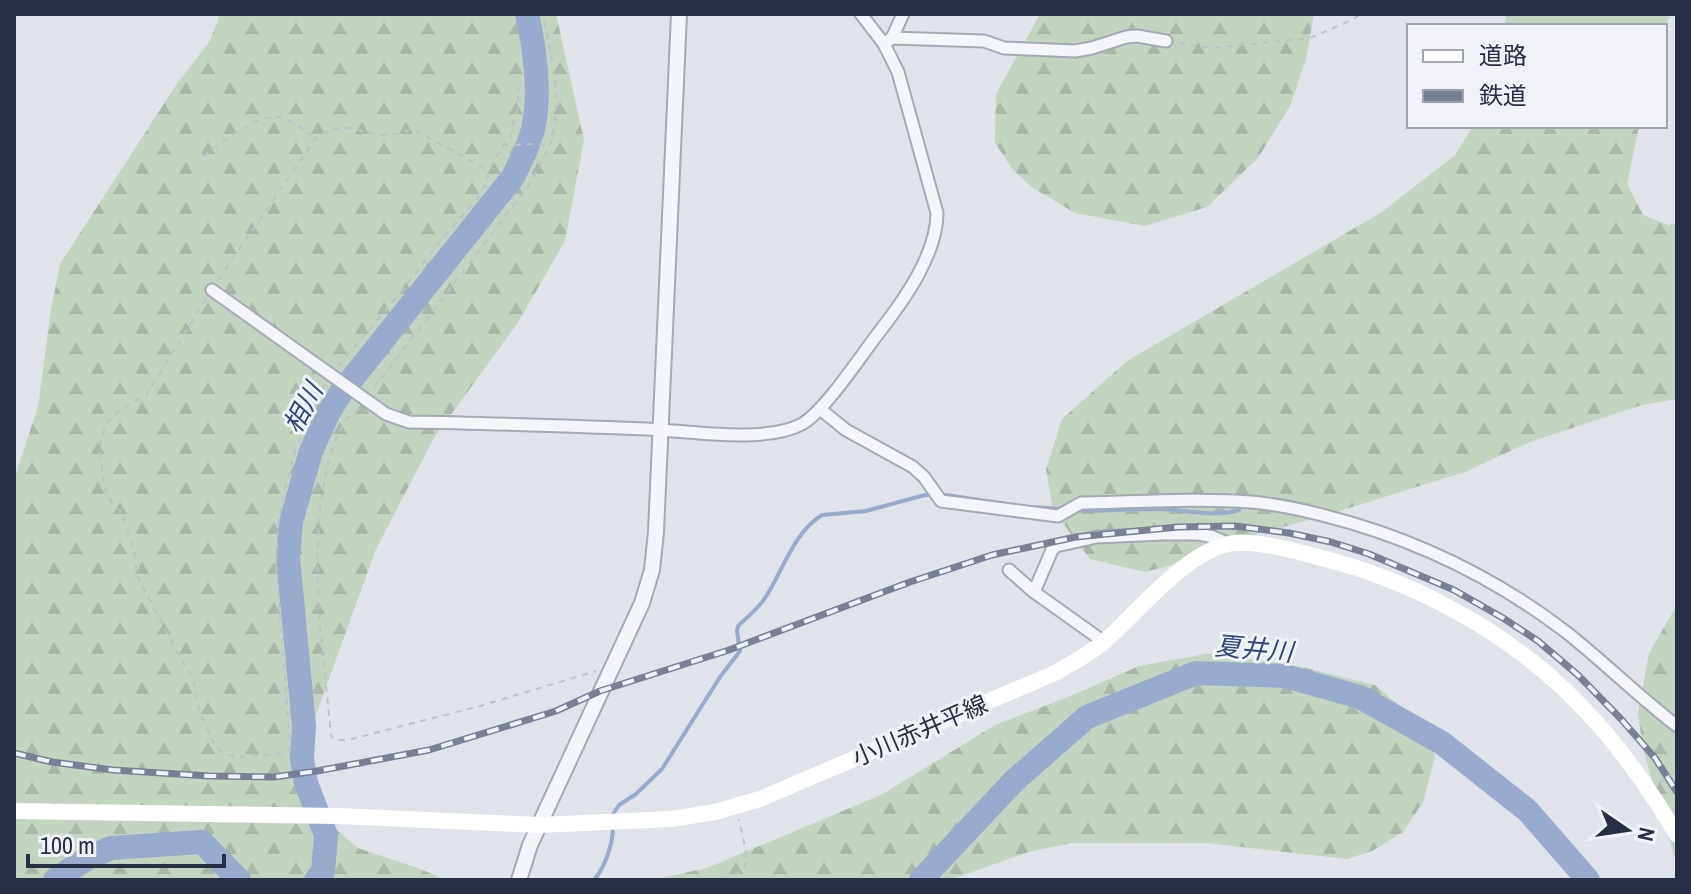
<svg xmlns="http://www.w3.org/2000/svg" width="1691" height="894" font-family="'Archivo Narrow','Noto Sans JP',sans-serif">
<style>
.forest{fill:url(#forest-firs)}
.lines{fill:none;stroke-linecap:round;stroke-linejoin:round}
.stream{stroke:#99abcd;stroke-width:4}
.river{stroke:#99abcd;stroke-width:24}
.minor-casing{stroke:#a5a9b5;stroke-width:15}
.tertiary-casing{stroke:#a5a9b5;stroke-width:18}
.path{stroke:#bfc1c9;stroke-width:2;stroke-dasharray:6 6;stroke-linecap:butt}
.minor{stroke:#f4f5f8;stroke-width:11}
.tertiary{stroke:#f4f5f8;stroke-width:14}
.secondary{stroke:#fff;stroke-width:16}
.rail-casing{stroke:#798095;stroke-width:7}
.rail{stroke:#f0f2f7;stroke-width:4;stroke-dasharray:12;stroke-linecap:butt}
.path-bridge{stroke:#bfc1c9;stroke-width:2;stroke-dasharray:6 6;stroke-linecap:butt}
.labels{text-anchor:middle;stroke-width:6;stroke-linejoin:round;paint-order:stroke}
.street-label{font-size:24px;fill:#282e43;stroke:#f0f2f7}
.water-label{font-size:26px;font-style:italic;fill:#2f467a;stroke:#f0f2f7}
</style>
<defs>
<pattern id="forest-firs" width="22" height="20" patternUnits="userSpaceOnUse" patternTransform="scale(2)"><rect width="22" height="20" fill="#c3d5c1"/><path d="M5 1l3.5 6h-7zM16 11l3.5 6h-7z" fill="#a8b7a7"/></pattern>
</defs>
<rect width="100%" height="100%" fill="#e0e3ea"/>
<!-- forest -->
<g class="forest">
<polygon points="220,14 556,14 584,140 565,241 517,324 434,438 376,549 305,745 304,781 320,816 358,848 418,868 446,880 14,880 14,479 38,407 50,315 60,264 176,85 210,41"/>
<polygon points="1040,14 1314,14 1306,59 1290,106 1258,158 1207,207 1145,226 1075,213 1033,188 1013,170 995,143 996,94"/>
<polygon points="1507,14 1670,14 1665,29 1665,26 1504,26"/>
<polygon points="1473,126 1639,126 1627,184 1643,215 1668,225 1677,223 1677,399 1642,405 1530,442 1465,472 1333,513 1258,534 1191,560 1145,572 1090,559 1053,510 1046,469 1062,419 1127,361 1382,212 1455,155"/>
<polygon points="1677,605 1677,865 1643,750 1638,713 1649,653"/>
<polygon points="1211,653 1302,667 1375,685 1423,726 1435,757 1423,802 1403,832 1372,851 1347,859 1206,843 1072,843 1028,852 950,880 652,880 707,868 883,794 995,725 1068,697 1139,666"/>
</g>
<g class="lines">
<!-- stream -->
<g class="stream">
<polyline points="1031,507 1062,509"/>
<path d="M1075 510C1102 512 1130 509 1157 509 1184 509 1215 518 1239 510"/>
<path d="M613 818V814L619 805 636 794 662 769 720 677 740 651 737 631 738 626C747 617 758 609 765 598 783 571 793 533 822 515L866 511 925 495H946L1006 504"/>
<path d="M594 880C605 867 613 844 613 827"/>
</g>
<!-- river -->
<g class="river">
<polyline points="55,880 86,859 111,848 202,842 239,880"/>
<path d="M316 880 323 872 326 835 306 783 302 759 304 726 288 558 291 522 311 451 329 412 340 394 513 177C521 161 529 146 533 129 541 96 535 48 527 14"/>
<polyline points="921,880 1015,780 1087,717 1196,673 1285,676 1360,697 1442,743 1528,811 1588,880"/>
</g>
<defs>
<g id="minor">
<polyline points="892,38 903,14"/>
<polyline points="884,44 892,38 984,41 1004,48 1075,51 1092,48 1126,37 1137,36 1166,41"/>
<path d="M212 290 386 414 409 422C488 423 567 426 646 429 688 431 765 444 802 424 825 411 862 354 880 331 904 300 937 254 937 213L898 72 884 44 861 14"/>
<path d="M820 409 846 430 913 467 924 477 941 501 1058 516 1081 503C1137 502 1195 498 1251 502 1275 504 1299 509 1322 515 1410 537 1494 577 1566 632 1604 662 1639 697 1677 726"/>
<polyline points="1009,570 1034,592 1104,642"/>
<polyline points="1034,592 1052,550 1056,546 1097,537 1162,534 1199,534 1213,537 1230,544"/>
</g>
<polyline id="tertiary" points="519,880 530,845 642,603 652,570 656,532 679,14"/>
</defs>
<!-- minor casing -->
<use href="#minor" class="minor-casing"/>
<!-- tertiary casing -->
<use href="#tertiary" class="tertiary-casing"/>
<!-- path -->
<g class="path">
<polyline points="1179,43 1213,48 1310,38 1352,20 1361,14"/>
<polyline points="503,145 548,144"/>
<path d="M203 156C221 143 259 111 282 118 293 121 305 131 315 138"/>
<path d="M218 280 316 138C344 119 353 132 383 135 394 136 404 130 415 130L489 171"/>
<polyline points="206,299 146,395 123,408 112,417 106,424 101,440 100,450 104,486 113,506 120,511 124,519 134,551 137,575 179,656 192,676 201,715 212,740 222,752 235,757 284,753 289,750 290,744 276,564 278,526 283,496 296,448 325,384"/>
<polyline points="338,366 401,292 440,241 476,200 485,186 489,171 503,145 510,137 517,110 519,87"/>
<path d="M374 388 527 188C534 176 542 163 548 150 565 106 551 57 543 14"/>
<path d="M360 409C355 413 349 416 346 421 337 433 333 447 329 461 306 549 323 646 331 736L336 740H348L480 706 596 671"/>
<polyline points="1677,770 1677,769"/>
<path d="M723 880C728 877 736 875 741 871 752 862 741 832 739 819"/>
</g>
<!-- minor -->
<use href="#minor" class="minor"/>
<!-- tertiary -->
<use href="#tertiary" class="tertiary"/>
<!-- secondary -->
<path class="secondary" d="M14 811 338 816 539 825 671 819 715 812 760 799 1055 673C1072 663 1090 654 1106 640 1138 612 1186 552 1229 544 1252 539 1295 551 1318 557 1413 580 1512 634 1579 704 1618 743 1649 788 1677 835"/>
<defs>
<polyline id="rail" points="14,753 52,762 113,770 209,776 274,777 317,771 429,750 556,711 600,691 729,650 910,582 992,555 1076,537 1178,527 1235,526 1289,533 1331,542 1369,554 1454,590 1503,618 1538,641 1578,675 1621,719 1655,758 1677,792"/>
</defs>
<!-- rail casing -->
<use href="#rail" class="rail-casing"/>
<!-- rail -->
<use href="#rail" class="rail"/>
<!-- path-bridge -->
<polyline class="path-bridge" points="1660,783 1677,770"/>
</g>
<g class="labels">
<!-- street labels -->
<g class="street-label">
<text transform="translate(920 731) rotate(-23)" y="8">小川赤井平線</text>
</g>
<!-- water labels -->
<g class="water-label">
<text transform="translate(303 408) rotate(-62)" y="9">相川</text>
<text transform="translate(1254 649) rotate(5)" y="9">夏井川</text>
</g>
</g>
<!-- border -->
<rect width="1691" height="894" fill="none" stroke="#282e43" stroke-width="32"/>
<!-- legend -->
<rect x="1407" y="24" width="260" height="104" fill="#f0f2f7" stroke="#a0a4af" stroke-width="2"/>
<rect x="1423" y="50" width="40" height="12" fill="#ffffff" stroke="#a0a4af" stroke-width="2"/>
<text x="1479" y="64" font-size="24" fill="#282e43">道路</text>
<rect x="1423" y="90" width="40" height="12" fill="#798095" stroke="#a0a4af" stroke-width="2"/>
<text x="1479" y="104" font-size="24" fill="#282e43">鉄道</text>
<!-- north arrow -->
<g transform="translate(1627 830) rotate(103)" stroke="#f0f2f7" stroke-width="6" paint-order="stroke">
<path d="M0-6L14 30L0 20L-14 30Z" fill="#282e43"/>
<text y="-12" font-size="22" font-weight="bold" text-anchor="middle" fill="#282e43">N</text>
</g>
<!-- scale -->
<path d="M28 854v12h196v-12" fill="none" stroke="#282e43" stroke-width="4"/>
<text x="40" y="854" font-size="24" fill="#282e43" stroke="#f0f2f7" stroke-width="6" paint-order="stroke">100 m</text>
</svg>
